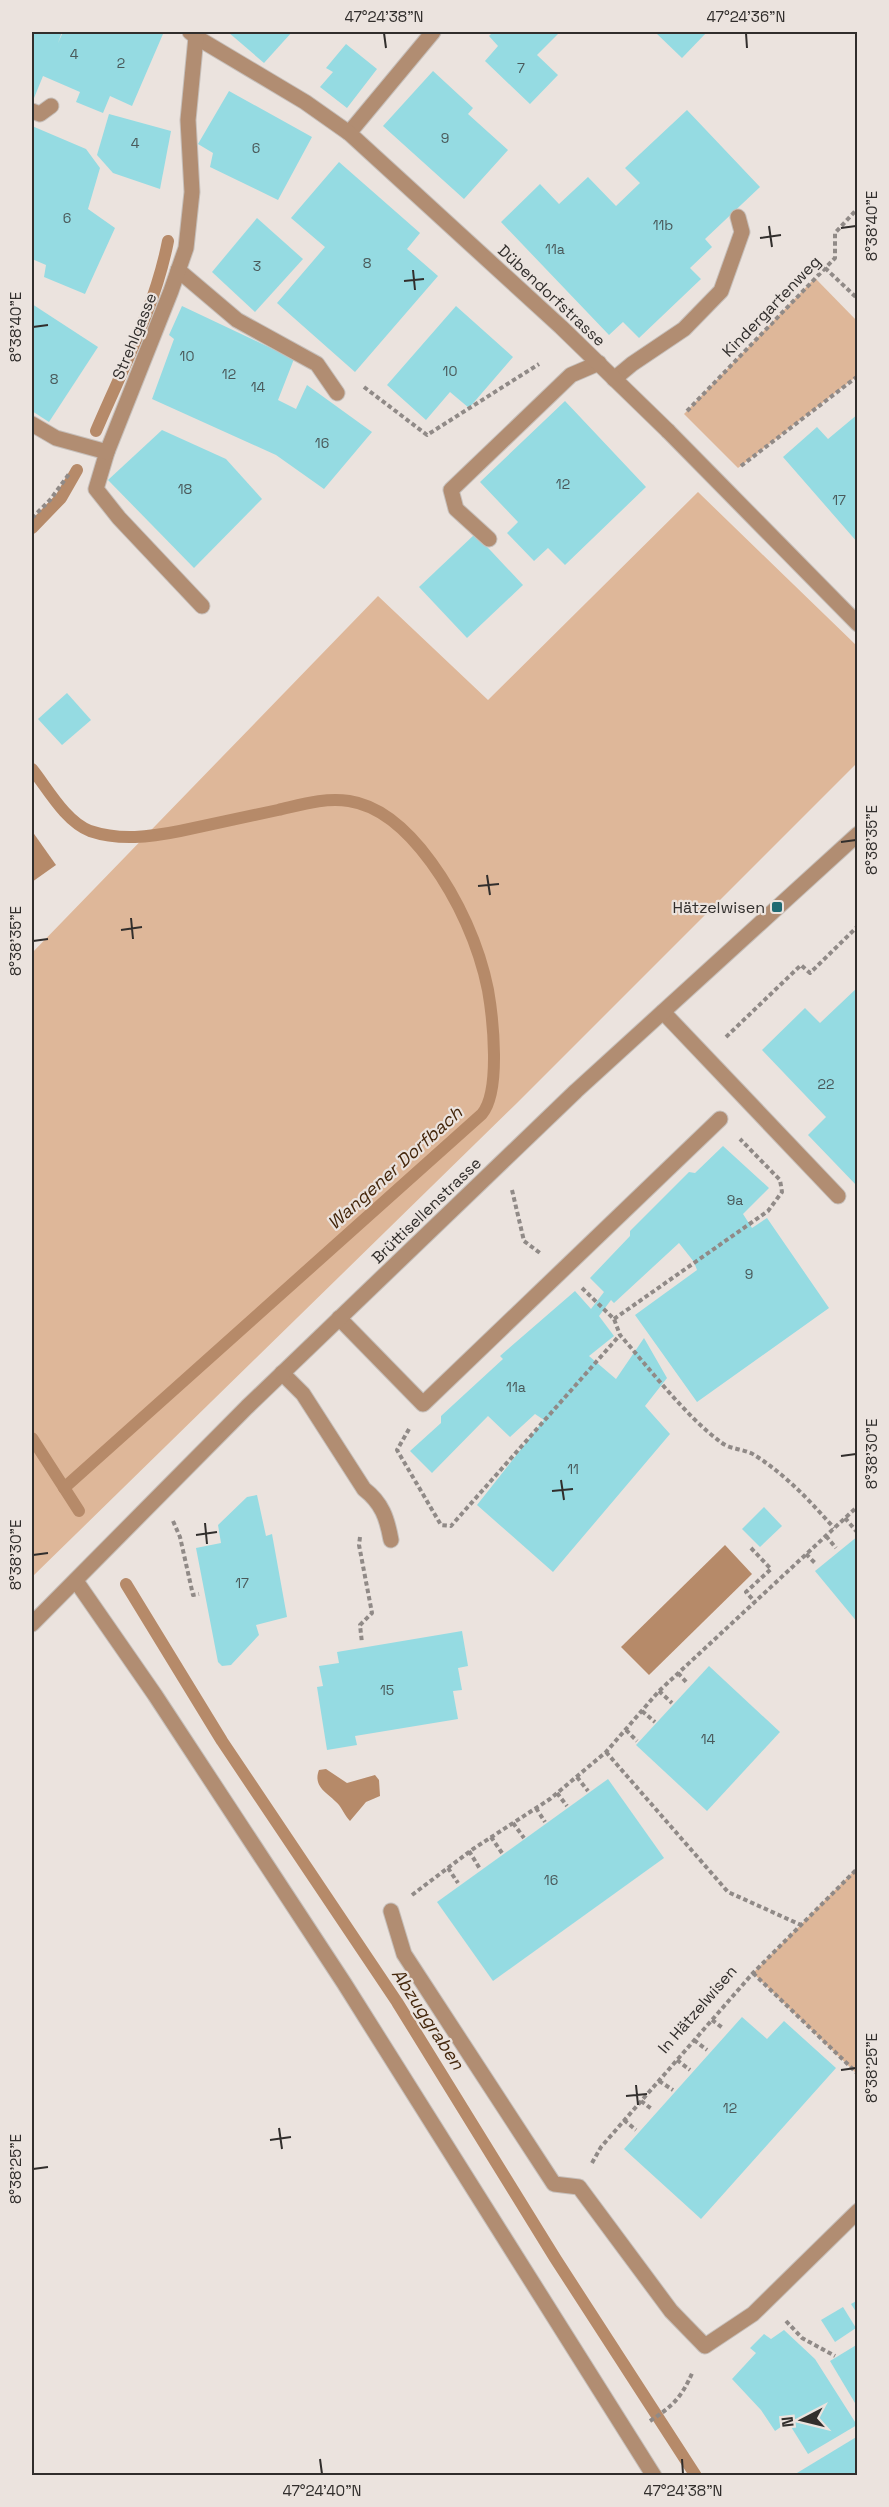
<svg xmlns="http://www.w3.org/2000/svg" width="889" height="2507" font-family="'Space Grotesk',sans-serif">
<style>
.green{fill:#deb799}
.water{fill:#b68a69}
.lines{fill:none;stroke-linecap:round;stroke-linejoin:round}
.stream{stroke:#b68a69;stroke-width:12}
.building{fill:#95dbe2}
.service-casing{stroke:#c6bfba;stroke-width:17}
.minor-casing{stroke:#c6bfba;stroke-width:17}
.tertiary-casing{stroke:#c6bfba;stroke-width:17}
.path{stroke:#908a87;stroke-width:4;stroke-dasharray:4.5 3;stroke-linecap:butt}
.service{stroke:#b18d72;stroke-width:15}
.minor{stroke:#b18d72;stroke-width:15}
.tertiary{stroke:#b18d72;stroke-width:15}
.ticks{fill:none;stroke:#312e2c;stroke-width:2}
.poi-dot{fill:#1f6a72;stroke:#ebe3de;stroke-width:2}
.labels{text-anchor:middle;stroke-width:4.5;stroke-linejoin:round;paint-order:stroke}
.number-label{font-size:14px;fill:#4a595a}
.street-label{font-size:16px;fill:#312e2c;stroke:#ebe3de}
.poi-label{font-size:16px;fill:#312e2c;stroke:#ebe3de;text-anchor:end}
.water-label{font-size:18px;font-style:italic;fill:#44260b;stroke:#ebe3de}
.neatline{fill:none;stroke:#312e2c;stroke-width:2}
.ticks-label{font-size:15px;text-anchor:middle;fill:#312e2c}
</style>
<rect width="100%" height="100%" fill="#ebe3de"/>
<!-- green -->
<g class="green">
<polygon points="815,278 857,321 857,376 738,468 684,414"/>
<polygon points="698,492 857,646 857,763 517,1103 32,1577 32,953 378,596 488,700"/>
<polygon points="857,1868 857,2074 753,1973"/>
</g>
<!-- water -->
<g class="water">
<polygon points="32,831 56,865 32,882"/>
<polygon points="725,1545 752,1574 649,1675 621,1647"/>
<path d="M326 1769 347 1783 375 1775 379 1780 380 1796 366 1802 350 1821C345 1816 343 1810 339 1805 330 1794 312 1788 319 1770Z"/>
</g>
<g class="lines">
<!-- stream -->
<g class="stream">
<path d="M96 431C122 370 155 308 168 241"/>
<polyline points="32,528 61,498 77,470"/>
<path d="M32 769C48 789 65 821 90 831 120 841 150 837 180 831 212 824 245 817 278 810 300 805 325 797 349 801 383 806 412 836 431 862 458 899 479 945 488 990 493 1019 501 1091 482 1114L64 1488"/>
<polyline points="32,1438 79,1511"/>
<polyline points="126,1584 222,1741 397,2002 555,2258 696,2476"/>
</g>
</g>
<!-- building -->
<g class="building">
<polygon points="32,32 62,32 58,43 63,32 157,32 163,34 132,106 110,96 103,113 76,102 80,92 43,76 32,103"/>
<polygon points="228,32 292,32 264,63"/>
<polygon points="493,32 560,32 537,55 558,75 530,104 485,61 498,46 489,36"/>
<polygon points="655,32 707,32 682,58"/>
<polygon points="346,44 377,69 347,108 320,87 333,72 326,68"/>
<polygon points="433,71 473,108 468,114 508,150 464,199 383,126"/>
<polygon points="229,91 312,137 278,200 210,167 213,153 198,144"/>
<polygon points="687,110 760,187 705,239 712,247 690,268 701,279 639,338 623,322 609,335 501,222 540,184 559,204 588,177 616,206 640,183 625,168"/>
<polygon points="109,114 171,131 160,189 113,173 97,155"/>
<polygon points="32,126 86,149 100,168 88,209 115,228 85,294 44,277 46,265 32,259"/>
<polygon points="339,162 420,233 407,249 438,276 355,372 277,303 325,247 291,218"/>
<polygon points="257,218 303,259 255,312 212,272"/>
<polygon points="32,304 98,347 49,422 32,411"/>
<polygon points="182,306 294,359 278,400 296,409 307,385 372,432 324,489 276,455 152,399 174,339 169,335"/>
<polygon points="456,306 513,357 469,408 450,392 426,420 387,385"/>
<polygon points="565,401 646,487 565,565 548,548 534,561 507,533 518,522 480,482"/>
<polygon points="858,414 858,543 783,457 817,427 828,439"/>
<polygon points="162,430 226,459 262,499 194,568 108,480"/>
<polygon points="475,534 523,585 467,638 419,587"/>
<polygon points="67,693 91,720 62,745 38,719"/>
<polygon points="858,987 858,1187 808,1135 826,1117 762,1050 805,1008 820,1023"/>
<polygon points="723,1146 769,1188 743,1214 752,1228 767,1218 829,1308 697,1402 635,1315 697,1270 694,1262 679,1243 614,1303 611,1300 599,1316 614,1336 589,1356 616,1379 644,1338 667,1378 645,1406 670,1434 553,1572 477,1505 544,1420 535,1414 510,1437 488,1416 432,1473 410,1451 441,1423 441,1416 503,1359 500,1356 575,1291 591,1309 604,1292 590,1278 630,1236 630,1231 689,1172 695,1173"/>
<polygon points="257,1495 266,1536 272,1534 287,1617 256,1625 259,1635 231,1665 222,1666 218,1662 196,1548 221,1543 218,1525 247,1497"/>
<polygon points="764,1507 782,1526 760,1547 742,1529"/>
<polygon points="858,1536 858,1623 815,1571"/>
<polygon points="462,1631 468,1666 458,1668 462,1690 453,1691 458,1719 355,1736 357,1745 327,1750 317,1687 323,1686 319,1666 339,1663 337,1652"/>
<polygon points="709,1666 780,1732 707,1811 636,1745"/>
<polygon points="608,1779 664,1858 493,1981 437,1902"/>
<polygon points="742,2017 767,2039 784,2021 836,2068 701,2219 624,2149"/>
<polygon points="858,2300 858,2315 851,2304"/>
<polygon points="843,2307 856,2328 835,2342 821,2320"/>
<polygon points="784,2330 815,2359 857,2425 808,2454 788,2422 775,2431 761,2410 732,2379 756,2353 750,2348 764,2334 771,2339"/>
<polygon points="858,2344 858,2408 830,2361"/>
<polygon points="858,2436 858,2476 792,2476"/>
</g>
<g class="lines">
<defs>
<g id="service">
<polyline points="32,111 40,114 51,106"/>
<polyline points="349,133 433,32"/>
<polyline points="178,270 237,320 317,364 337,393"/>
<polyline points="614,379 632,364 684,329 721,291 742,232 738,217"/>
<polyline points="32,424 56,438 107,452 96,489 119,518 202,606"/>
<polyline points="489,539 456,509 451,490 571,375 599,363"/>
<polyline points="663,1012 838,1196"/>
<polyline points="339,1318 423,1404 720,1119"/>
<path d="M282 1373 303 1394 364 1489C382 1503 387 1518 391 1540"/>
<polyline points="76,1581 155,1695 344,1983 654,2476"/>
</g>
<g id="minor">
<polyline points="190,32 196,37 305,102 349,133 561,327 668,431"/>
<polyline points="107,452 171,291 186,248 192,192 188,120 196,37"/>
<polyline points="391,1911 404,1954 554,2184 579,2187 671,2311 705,2346 753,2314 858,2211"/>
</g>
<g id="tertiary">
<polyline points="668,431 858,624"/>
<polyline points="32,1624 247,1407 576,1091 858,834"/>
</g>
</defs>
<!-- service casing -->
<use href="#service" class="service-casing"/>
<!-- minor casing -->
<use href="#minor" class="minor-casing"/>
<!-- tertiary casing -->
<use href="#tertiary" class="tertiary-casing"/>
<!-- path -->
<g class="path">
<polyline points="825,268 858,299"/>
<polyline points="364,387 427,435 539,364"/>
<polyline points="687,411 835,258 835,233 858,208"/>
<polyline points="741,466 858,376"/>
<polyline points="32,518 50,500 69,474"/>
<polyline points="726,1037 801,965 810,973 858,926"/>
<polyline points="512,1190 524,1241 540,1253"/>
<path d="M582 1288 614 1319 620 1335C649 1368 687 1418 722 1443 732 1450 746 1449 756 1456 787 1476 810 1501 834 1528"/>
<polyline points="614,1319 768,1211 782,1192 780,1180 740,1139"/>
<polyline points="409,1429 397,1450 441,1525 451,1526 620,1335"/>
<polyline points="845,1518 857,1532"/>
<polyline points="173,1521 180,1537 193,1595 199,1594"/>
<polyline points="826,1536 836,1548"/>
<polyline points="360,1537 359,1545 372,1613 360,1625 362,1643"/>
<polyline points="751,1548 771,1569 746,1592 755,1602"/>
<polyline points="806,1554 816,1564"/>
<polyline points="678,1673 688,1684"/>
<polyline points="659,1691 672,1703"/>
<polyline points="642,1711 655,1722"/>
<polyline points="626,1730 637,1741"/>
<polyline points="606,1752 728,1892 801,1925"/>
<polyline points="577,1777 588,1791"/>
<polyline points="557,1793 567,1806"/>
<polyline points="536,1808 545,1822"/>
<polyline points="513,1823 524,1838"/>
<polyline points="491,1837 502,1853"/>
<polyline points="469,1851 480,1869"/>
<polyline points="448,1868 458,1883"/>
<polyline points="412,1895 473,1849 550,1799 606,1752 659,1691 858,1506"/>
<polyline points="753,1973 858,2074"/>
<polyline points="712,2020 724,2029"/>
<polyline points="694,2040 707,2050"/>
<polyline points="677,2060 690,2070"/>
<polyline points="659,2081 673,2090"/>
<polyline points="641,2101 653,2110"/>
<polyline points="624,2120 636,2130"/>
<polyline points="592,2163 601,2147 753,1973 858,1868"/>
<polyline points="786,2321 802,2338 835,2356"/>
<path d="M650 2421C673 2406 682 2397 693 2371"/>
</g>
<!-- service -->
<use href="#service" class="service"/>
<!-- minor -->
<use href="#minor" class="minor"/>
<!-- tertiary -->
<use href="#tertiary" class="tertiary"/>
</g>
<!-- ticks -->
<path class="ticks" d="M384 33 386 48M746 33 747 48M769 226 772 247M841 228 856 226M760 238 781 235M413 270 415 290M404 281 424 279M33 327 48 325M841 842 856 840M487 875 490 895M478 886 499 884M131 918 133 939M121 930 142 927M33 941 48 939M841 1456 856 1454M561 1480 564 1500M552 1491 573 1489M205 1523 207 1544M196 1535 217 1532M33 1555 48 1553M841 2070 856 2068M636 2085 638 2105M626 2096 647 2094M279 2128 282 2149M270 2140 291 2137M33 2169 48 2167M320 2459 322 2474M682 2459 683 2474"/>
<!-- markers -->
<rect class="poi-dot" x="771" y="901" width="12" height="12" rx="3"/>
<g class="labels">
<!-- number labels -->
<g class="number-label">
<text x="74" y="59">4</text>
<text x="121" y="68">2</text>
<text x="521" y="73">7</text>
<text x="445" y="143">9</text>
<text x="135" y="148">4</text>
<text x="256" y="153">6</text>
<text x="67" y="223">6</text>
<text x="663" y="230">11b</text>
<text x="555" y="254">11a</text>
<text x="367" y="268">8</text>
<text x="257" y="271">3</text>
<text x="187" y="361">10</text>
<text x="450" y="376">10</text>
<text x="229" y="379">12</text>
<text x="54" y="384">8</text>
<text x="258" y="392">14</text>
<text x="322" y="448">16</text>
<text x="563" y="489">12</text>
<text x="185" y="494">18</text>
<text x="839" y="505">17</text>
<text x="826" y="1089">22</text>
<text x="735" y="1205">9a</text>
<text x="749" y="1279">9</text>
<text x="516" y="1392">11a</text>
<text x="573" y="1474">11</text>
<text x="242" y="1588">17</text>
<text x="387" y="1695">15</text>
<text x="708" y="1744">14</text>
<text x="551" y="1885">16</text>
<text x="730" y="2113">12</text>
</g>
<!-- street labels -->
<g class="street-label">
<text transform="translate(552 295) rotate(43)" y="6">Dübendorfstrasse</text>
<text transform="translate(771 306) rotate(-46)" y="6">Kindergartenweg</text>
<text transform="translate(134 336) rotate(-68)" y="6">Strehlgasse</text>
<text transform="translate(426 1210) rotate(-44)" y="6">Brüttisellenstrasse</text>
<text transform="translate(697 2009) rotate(-49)" y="6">In Hätzelwisen</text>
</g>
<!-- poi labels -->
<g class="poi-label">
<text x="765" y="913">Hätzelwisen</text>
</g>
<!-- water labels -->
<g class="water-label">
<text transform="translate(395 1168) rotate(-42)" y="6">Wangener Dorfbach</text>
<text transform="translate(428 2019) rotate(57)" y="6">Abzuggraben</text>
</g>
</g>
<!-- border -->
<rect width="889" height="2507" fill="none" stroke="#ebe3de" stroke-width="66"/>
<!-- north arrow -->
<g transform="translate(802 2420) rotate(263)" stroke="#ebe3de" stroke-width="4.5" paint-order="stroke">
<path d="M0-4.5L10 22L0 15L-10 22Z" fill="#312e2c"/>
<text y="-9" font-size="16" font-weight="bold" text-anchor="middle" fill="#312e2c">N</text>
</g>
<rect x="33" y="33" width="823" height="2441" class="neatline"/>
<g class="ticks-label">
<text x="384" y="22">47°24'38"N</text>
<text x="746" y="22">47°24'36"N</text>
<text transform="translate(872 226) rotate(-90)" y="5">8°38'40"E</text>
<text transform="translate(16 327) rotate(-90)" y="5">8°38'40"E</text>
<text transform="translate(872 840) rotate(-90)" y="5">8°38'35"E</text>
<text transform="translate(16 941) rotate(-90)" y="5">8°38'35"E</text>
<text transform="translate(872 1454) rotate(-90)" y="5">8°38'30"E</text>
<text transform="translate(16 1555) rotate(-90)" y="5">8°38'30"E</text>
<text transform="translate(872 2068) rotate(-90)" y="5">8°38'25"E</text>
<text transform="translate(16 2169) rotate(-90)" y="5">8°38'25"E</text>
<text x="322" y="2496">47°24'40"N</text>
<text x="683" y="2496">47°24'38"N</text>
</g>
</svg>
